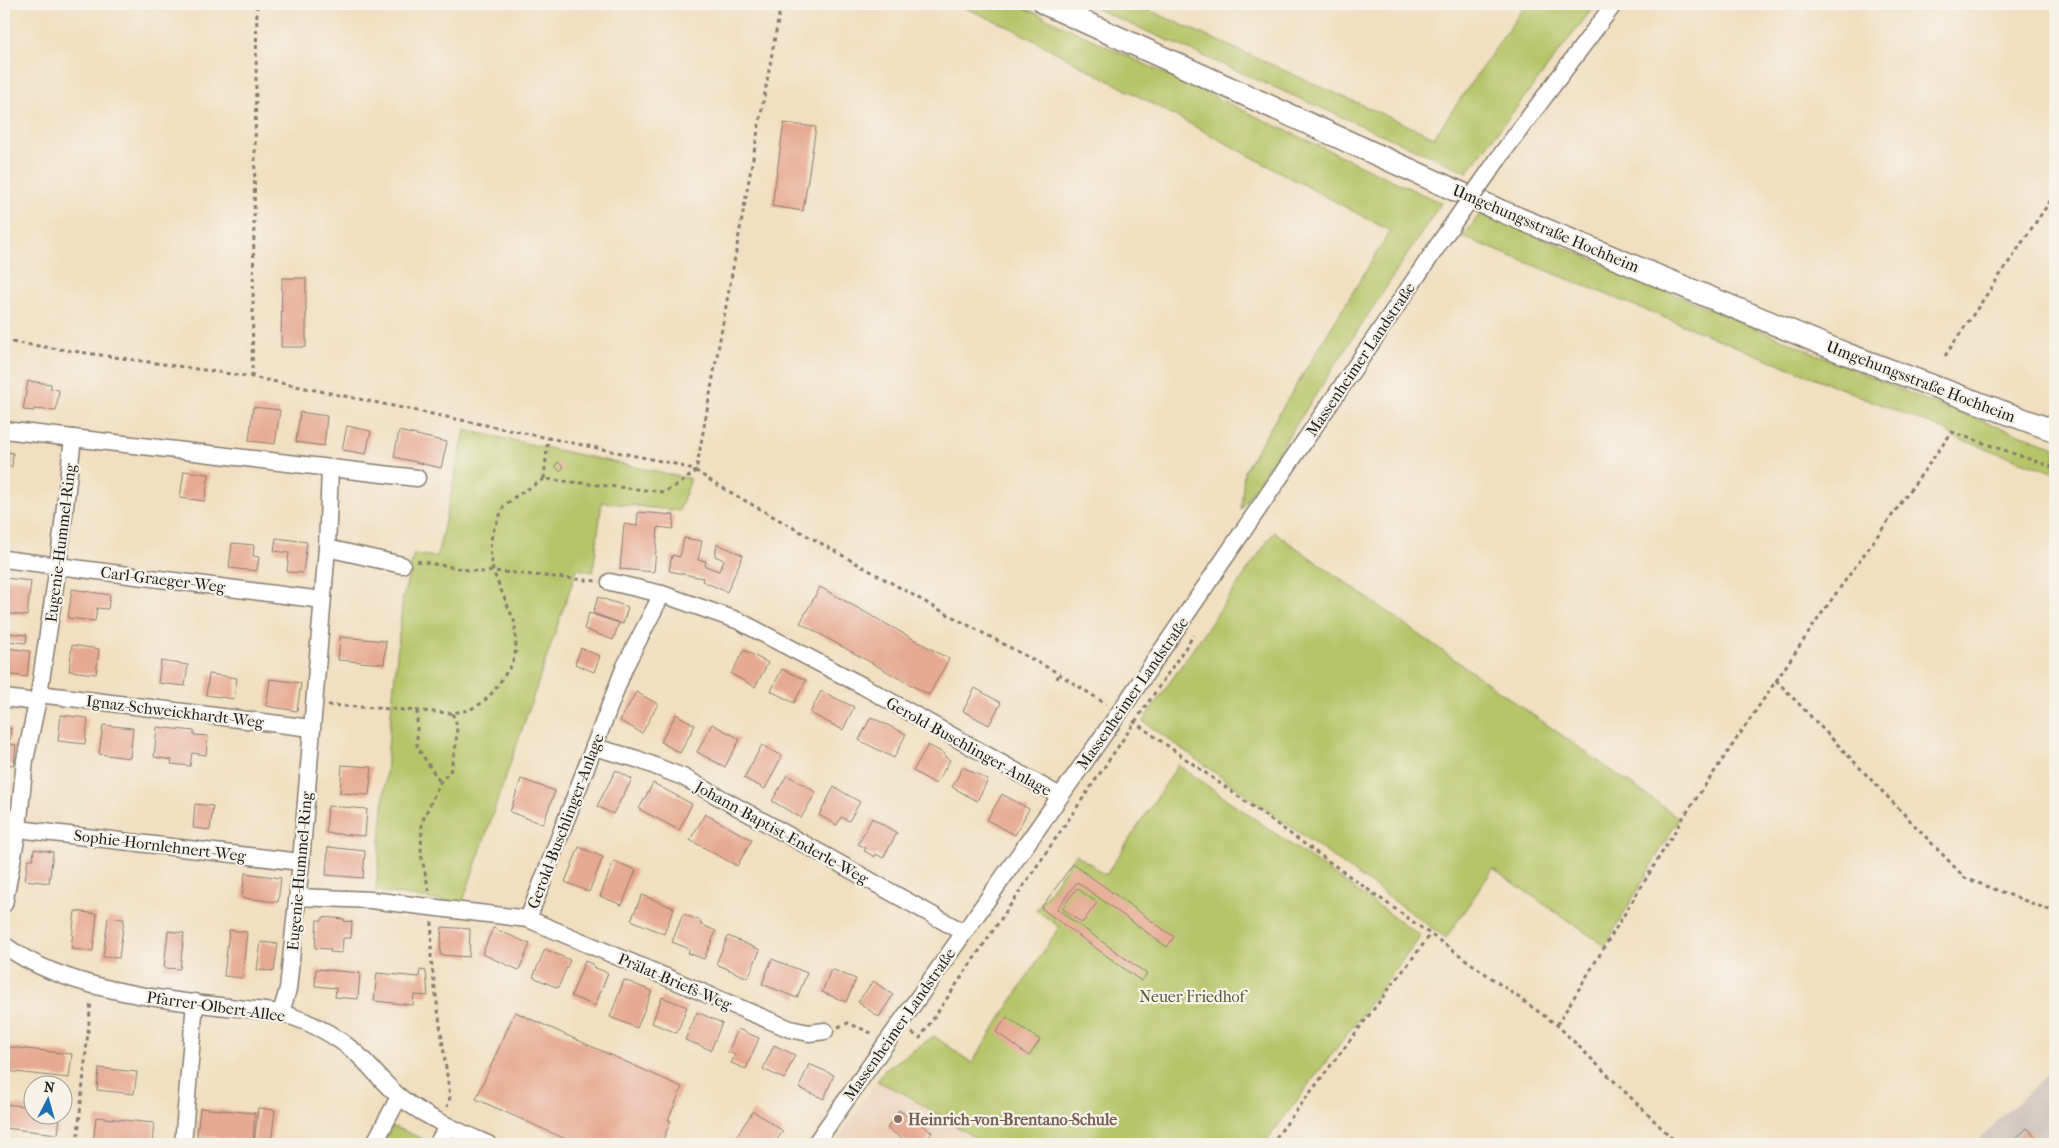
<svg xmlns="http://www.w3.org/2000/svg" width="2059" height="1148" font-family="'IM FELL French Canon',serif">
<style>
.built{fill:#edd1ba}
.industrial{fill:#cec1ba}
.green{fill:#b6c568;stroke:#697042}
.building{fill:#e6a993}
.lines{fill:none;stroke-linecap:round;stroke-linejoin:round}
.minor-casing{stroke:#877d6e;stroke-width:19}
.major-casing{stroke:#877d6e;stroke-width:24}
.path{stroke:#877d6e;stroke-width:3;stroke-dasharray:4 4;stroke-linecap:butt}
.minor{stroke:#fff;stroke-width:16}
.major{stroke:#fff;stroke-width:21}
.minor-bridge-casing{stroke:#877d6e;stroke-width:19;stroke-linecap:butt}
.minor-bridge{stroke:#fff;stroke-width:16}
.education-dot{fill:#8d6e63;stroke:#f7f3e8;stroke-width:2}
.labels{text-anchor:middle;stroke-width:4.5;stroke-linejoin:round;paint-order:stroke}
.street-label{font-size:16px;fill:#1c1c1c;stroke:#f7f3e8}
.park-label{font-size:16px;fill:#525737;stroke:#f7f3e8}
.education-label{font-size:16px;font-weight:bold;fill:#785e54;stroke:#f7f3e8;text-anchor:start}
</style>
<rect width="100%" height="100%" fill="#f7f3e8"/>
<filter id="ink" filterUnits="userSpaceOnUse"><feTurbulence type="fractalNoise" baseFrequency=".02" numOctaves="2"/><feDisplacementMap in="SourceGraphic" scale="10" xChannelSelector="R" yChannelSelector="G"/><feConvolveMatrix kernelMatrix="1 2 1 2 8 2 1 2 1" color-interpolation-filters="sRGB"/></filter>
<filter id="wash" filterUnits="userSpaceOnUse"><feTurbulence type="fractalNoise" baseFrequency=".0096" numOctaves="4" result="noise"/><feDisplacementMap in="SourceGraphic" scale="20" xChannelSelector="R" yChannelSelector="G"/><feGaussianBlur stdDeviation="1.12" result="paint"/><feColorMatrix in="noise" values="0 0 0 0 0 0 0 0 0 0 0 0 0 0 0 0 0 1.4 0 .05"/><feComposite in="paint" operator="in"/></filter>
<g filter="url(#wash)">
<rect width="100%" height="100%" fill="#f2dec0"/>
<!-- built -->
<polygon class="built" points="877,1081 903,1093 985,1144 835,1144"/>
<!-- industrial -->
<polygon class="industrial" points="2055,1067 2055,1144 1973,1144"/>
<!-- green -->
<g class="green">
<polygon points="956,4 1015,4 1027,9 1441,203 1241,509 1244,471 1390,231 1009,27"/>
<polygon points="1085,4 1135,4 1434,137 1526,4 1596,4 1467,172"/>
<polygon points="1481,212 1928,401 2055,447 2055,473 1953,437 1945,430 1463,237"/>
<polygon points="465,430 691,479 679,511 602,502 593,572 577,569 462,904 376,891 391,713 403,597 414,554 437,557"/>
<polygon points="1274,532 1679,818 1605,946 1493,869 1446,938 1143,721"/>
<polygon points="1178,765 1421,936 1264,1144 985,1144 903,1093 877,1081 885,1070 934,1036 972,1063 1059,927 1036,910 1076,854 1106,875"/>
<polygon points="392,1126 423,1139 421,1144 383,1144"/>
</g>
<g id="blocks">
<!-- building -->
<g class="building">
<polygon points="784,123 816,127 803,211 772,206"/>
<polygon points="282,278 306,278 306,347 281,347"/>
<polygon points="28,381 51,384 51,389 59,390 56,411 34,409 34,411 23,410"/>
<polygon points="253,407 280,410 275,444 249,441"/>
<polygon points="300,412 327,416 324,446 296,442"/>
<polygon points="347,426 371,431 366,454 342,450"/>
<polygon points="399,431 447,442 441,468 394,457"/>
<polygon points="4,446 7,447 7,452 13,453 12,467 4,466"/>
<polygon points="558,462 564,467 560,471 555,466"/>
<polygon points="184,471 209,474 205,501 180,498"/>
<polygon points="638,512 674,515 673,529 658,527 654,572 620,569 624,524 637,526"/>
<polygon points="276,538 307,542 303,573 287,572 289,553 274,551"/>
<polygon points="684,538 702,541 698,560 706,561 705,566 719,571 724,560 715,556 717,544 743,555 727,592 702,581 703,578 669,571 672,555 680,557"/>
<polygon points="232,543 254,545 253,556 259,557 257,571 229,568"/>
<polygon points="5,578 31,581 27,616 4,613"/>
<polygon points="820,587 949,659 929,695 800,623"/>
<polygon points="72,589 110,595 108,609 97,608 95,621 68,618"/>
<polygon points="598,597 628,607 623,624 593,613"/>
<polygon points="589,613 619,623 613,640 584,629"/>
<polygon points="8,633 27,635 26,643 7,641"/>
<polygon points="340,637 386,641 384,664 338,660"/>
<polygon points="72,645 99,649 96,674 69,671"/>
<polygon points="6,648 30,651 27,677 4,674"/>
<polygon points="581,648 600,656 594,672 575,664"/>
<polygon points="744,650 768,663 755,687 731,674"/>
<polygon points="161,661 188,665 185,686 158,683"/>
<polygon points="782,669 806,680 794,703 771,691"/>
<polygon points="209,674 237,678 234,699 206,695"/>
<polygon points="270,679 301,683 297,711 266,706"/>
<polygon points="975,688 1001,703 989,725 963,711"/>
<polygon points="821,691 854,707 843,730 810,713"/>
<polygon points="636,692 658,704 642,733 620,721"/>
<polygon points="676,714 695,725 680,753 661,742"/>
<polygon points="61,715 88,718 85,744 58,741"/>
<polygon points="871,717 906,734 894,758 859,740"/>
<polygon points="712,724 740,739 725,767 697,752"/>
<polygon points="103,725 133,728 130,758 99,754"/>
<polygon points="157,727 194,731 194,735 208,736 206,755 192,753 190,766 171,764 172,760 154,757"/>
<polygon points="4,728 11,728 10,740 4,740"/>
<polygon points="8,744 16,745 14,765 6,764"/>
<polygon points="762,745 782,756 765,789 744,778"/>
<polygon points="928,745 945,754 944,756 950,760 936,784 913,771"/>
<polygon points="342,765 372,767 369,795 340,793"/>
<polygon points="963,767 988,780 977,801 952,787"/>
<polygon points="616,770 632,779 613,814 597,806"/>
<polygon points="787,775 816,792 801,818 772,801"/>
<polygon points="521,779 555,791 543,824 510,812"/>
<polygon points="653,783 692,804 679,830 639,809"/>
<polygon points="834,787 860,802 849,821 841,817 837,825 819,815"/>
<polygon points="1002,794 1029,809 1015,835 987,820"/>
<polygon points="195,804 213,806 210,830 193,828"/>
<polygon points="328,806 367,809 365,836 326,833"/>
<polygon points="705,814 752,840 737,866 690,840"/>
<polygon points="872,818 897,833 883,858 876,854 875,857 864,851 866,848 858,844"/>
<polygon points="328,847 365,851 363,878 326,875"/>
<polygon points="579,847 603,857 589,892 565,882"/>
<polygon points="34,849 53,852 49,883 25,880 28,859 33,859"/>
<polygon points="614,861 636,870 622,905 600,896"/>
<polygon points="1073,864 1174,937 1167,947 1077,882 1057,909 1147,974 1141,981 1041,908"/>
<polygon points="245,873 281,878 278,902 242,898"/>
<polygon points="1077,888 1097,903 1082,923 1062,908"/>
<polygon points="642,895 674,908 664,934 631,920"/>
<polygon points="75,911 97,914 93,951 71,949"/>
<polygon points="683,914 701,921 700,924 716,931 704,959 688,953 690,949 672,942"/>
<polygon points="108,917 124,919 119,958 103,957"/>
<polygon points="323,917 344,919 344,921 352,922 351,938 343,938 342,953 330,952 330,949 315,948 317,920 323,920"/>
<polygon points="442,927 470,929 469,957 440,955"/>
<polygon points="493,928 530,944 519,970 482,954"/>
<polygon points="229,930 247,932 242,978 224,976"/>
<polygon points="168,931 184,933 180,969 164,968"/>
<polygon points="728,936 760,950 748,978 716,964"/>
<polygon points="261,942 278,944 274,971 257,970"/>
<polygon points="545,949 570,960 558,988 533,977"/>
<polygon points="772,959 807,973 797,998 762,984"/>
<polygon points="585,961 594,965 593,967 608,973 595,1006 571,996"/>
<polygon points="316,969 360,973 358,999 335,997 336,988 315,986"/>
<polygon points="831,969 856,979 846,1002 822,992"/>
<polygon points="420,970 426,971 428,996 414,995 413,1005 374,1001 377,973 419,977"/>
<polygon points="624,980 652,991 637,1028 610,1017"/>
<polygon points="873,981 893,995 879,1017 858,1002"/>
<polygon points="662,997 687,1007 677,1033 652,1023"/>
<polygon points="515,1012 682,1087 668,1120 671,1121 661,1144 577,1144 476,1099"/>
<polygon points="697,1012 722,1023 711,1050 685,1040"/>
<polygon points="1007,1017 1040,1040 1029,1056 996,1032"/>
<polygon points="738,1029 759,1038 746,1069 731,1063 735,1055 728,1052"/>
<polygon points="774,1045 795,1055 784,1079 763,1069"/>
<polygon points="9,1047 72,1054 69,1078 6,1071"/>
<polygon points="809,1064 834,1075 824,1099 799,1088"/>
<polygon points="99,1068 137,1072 134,1094 97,1090"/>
<polygon points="4,1104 32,1107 32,1116 60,1116 58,1134 4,1128"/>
<polygon points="200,1108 255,1113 253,1141 197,1136"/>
<polygon points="258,1108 275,1110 271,1144 254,1144"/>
<polygon points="899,1110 932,1132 924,1144 910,1144 887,1128"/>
<polygon points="753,1111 783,1131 774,1144 740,1144 734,1140"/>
<polygon points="96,1117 154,1123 152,1144 93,1144"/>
<polygon points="2027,1128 2043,1144 2010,1144"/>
</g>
</g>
</g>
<g filter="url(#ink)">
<use href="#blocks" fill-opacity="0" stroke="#877d6e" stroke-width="1"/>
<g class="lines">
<defs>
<g id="minor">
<polyline points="1503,152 1614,4"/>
<polyline points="4,430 73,438"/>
<polyline points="327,548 402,565"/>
<polyline points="4,559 322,600"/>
<polyline points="610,582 662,594 739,621 863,686 1060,796"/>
<polyline points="39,694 311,728"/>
<polyline points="4,698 37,702"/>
<polyline points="594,747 637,759 683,777 963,932"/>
<polyline points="18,829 301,862"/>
<polyline points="298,897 371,900 528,919 790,1029 809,1033 825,1031"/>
<polyline points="4,904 18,829 25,760 39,694 58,566 73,438 417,478"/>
<polyline points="528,919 625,666 662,594"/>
<path d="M4 945C76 998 195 1002 281 1013 308 1021 334 1034 355 1052 371 1066 384 1085 401 1098 427 1118 458 1131 488 1144"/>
<polyline points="281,1013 288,989 301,862 327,548 330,469"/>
<polyline points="183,1144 195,1002"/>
<polyline points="374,1144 399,1097"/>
<polyline points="437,1144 448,1126"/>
<polyline points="815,1144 1119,713 1443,238"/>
</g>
<polyline id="major" points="1045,4 1501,211 1844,353 2055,431"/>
</defs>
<!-- minor casing -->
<use href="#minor" class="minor-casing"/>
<!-- major casing -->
<use href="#major" class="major-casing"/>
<!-- path -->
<g class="path">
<polyline points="4,341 252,377 675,464 696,471 719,486 936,608 1056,672 1106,704"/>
<polyline points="1945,356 2055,194"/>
<polyline points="252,377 257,4"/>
<polyline points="544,479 548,439"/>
<polyline points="417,561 480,572 493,571 596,581"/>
<polyline points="1057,679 1059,674"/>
<polyline points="1776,680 1965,878 2055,912"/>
<polyline points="328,705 452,713"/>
<polyline points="417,711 417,747 440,782"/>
<polyline points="1133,721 1557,1025 1678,1144"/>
<polyline points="429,891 421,854 422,822 440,782 450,772 456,745 457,725 452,713 469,710 482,703 494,691 512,664 516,650 515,623 493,571 490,549 492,534 504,506 516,496 544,479 664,492 682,482 696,471 781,4"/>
<polyline points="432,922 431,959 450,1097 447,1107"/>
<polyline points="1557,1025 1683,818 1822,613 1952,432 2055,468"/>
<polyline points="838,1027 848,1023 874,1034"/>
<polyline points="912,1033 920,1038 1194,635"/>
<polyline points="77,1144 91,1001"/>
<polyline points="1271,1144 1431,934"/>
</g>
<!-- minor -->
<use href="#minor" class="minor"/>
<!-- major -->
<use href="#major" class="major"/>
<defs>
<polyline id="minor-bridge" points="1443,238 1503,152"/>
</defs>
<!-- minor-bridge casing -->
<use href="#minor-bridge" class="minor-bridge-casing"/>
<!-- minor-bridge -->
<use href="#minor-bridge" class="minor-bridge"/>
</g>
</g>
<!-- markers -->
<circle class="education-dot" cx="898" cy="1119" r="5"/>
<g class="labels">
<!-- street labels -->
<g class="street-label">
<text transform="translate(1546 228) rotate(23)" y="6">Umgehungsstraße Hochheim</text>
<text transform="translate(1360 359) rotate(-56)" y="6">Massenheimer Landstraße</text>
<text transform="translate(1921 381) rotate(21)" y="6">Umgehungsstraße Hochheim</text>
<text transform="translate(60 543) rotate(-83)" y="6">Eugenie-Hummel-Ring</text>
<text transform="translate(163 579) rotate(7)" y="6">Carl-Graeger-Weg</text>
<text transform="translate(1132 693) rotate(-55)" y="6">Massenheimer Landstraße</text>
<text transform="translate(175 711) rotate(7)" y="6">Ignaz-Schweickhardt-Weg</text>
<text transform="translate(969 746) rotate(29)" y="6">Gerold-Buschlinger-Anlage</text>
<text transform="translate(565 821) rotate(-69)" y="6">Gerold-Buschlinger-Anlage</text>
<text transform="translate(782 832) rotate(29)" y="6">Johann-Baptist-Enderle-Weg</text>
<text transform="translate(160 845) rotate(7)" y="6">Sophie-Hornlehnert-Weg</text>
<text transform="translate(299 871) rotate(-85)" y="6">Eugenie-Hummel-Ring</text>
<text transform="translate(675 981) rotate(23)" y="6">Prälat-Briefs-Weg</text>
<text transform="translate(216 1006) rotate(8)" y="6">Pfarrer-Olbert-Allee</text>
<text transform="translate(899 1024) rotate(-55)" y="6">Massenheimer Landstraße</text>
</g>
<!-- park labels -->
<g class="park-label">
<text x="1192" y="1002">Neuer Friedhof</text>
</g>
<!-- education labels -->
<g class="education-label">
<text x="908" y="1125">Heinrich-von-Brentano-Schule</text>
</g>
</g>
<!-- margin -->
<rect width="2059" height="1148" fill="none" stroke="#f7f3e8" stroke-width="20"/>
<!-- north arrow -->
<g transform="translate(48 1100) rotate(6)"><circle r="24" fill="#f7f3e8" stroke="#9f9d96"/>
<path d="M0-4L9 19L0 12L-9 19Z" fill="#1f6fb2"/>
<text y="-8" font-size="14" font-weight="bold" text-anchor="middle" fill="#1c1c1c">N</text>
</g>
</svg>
